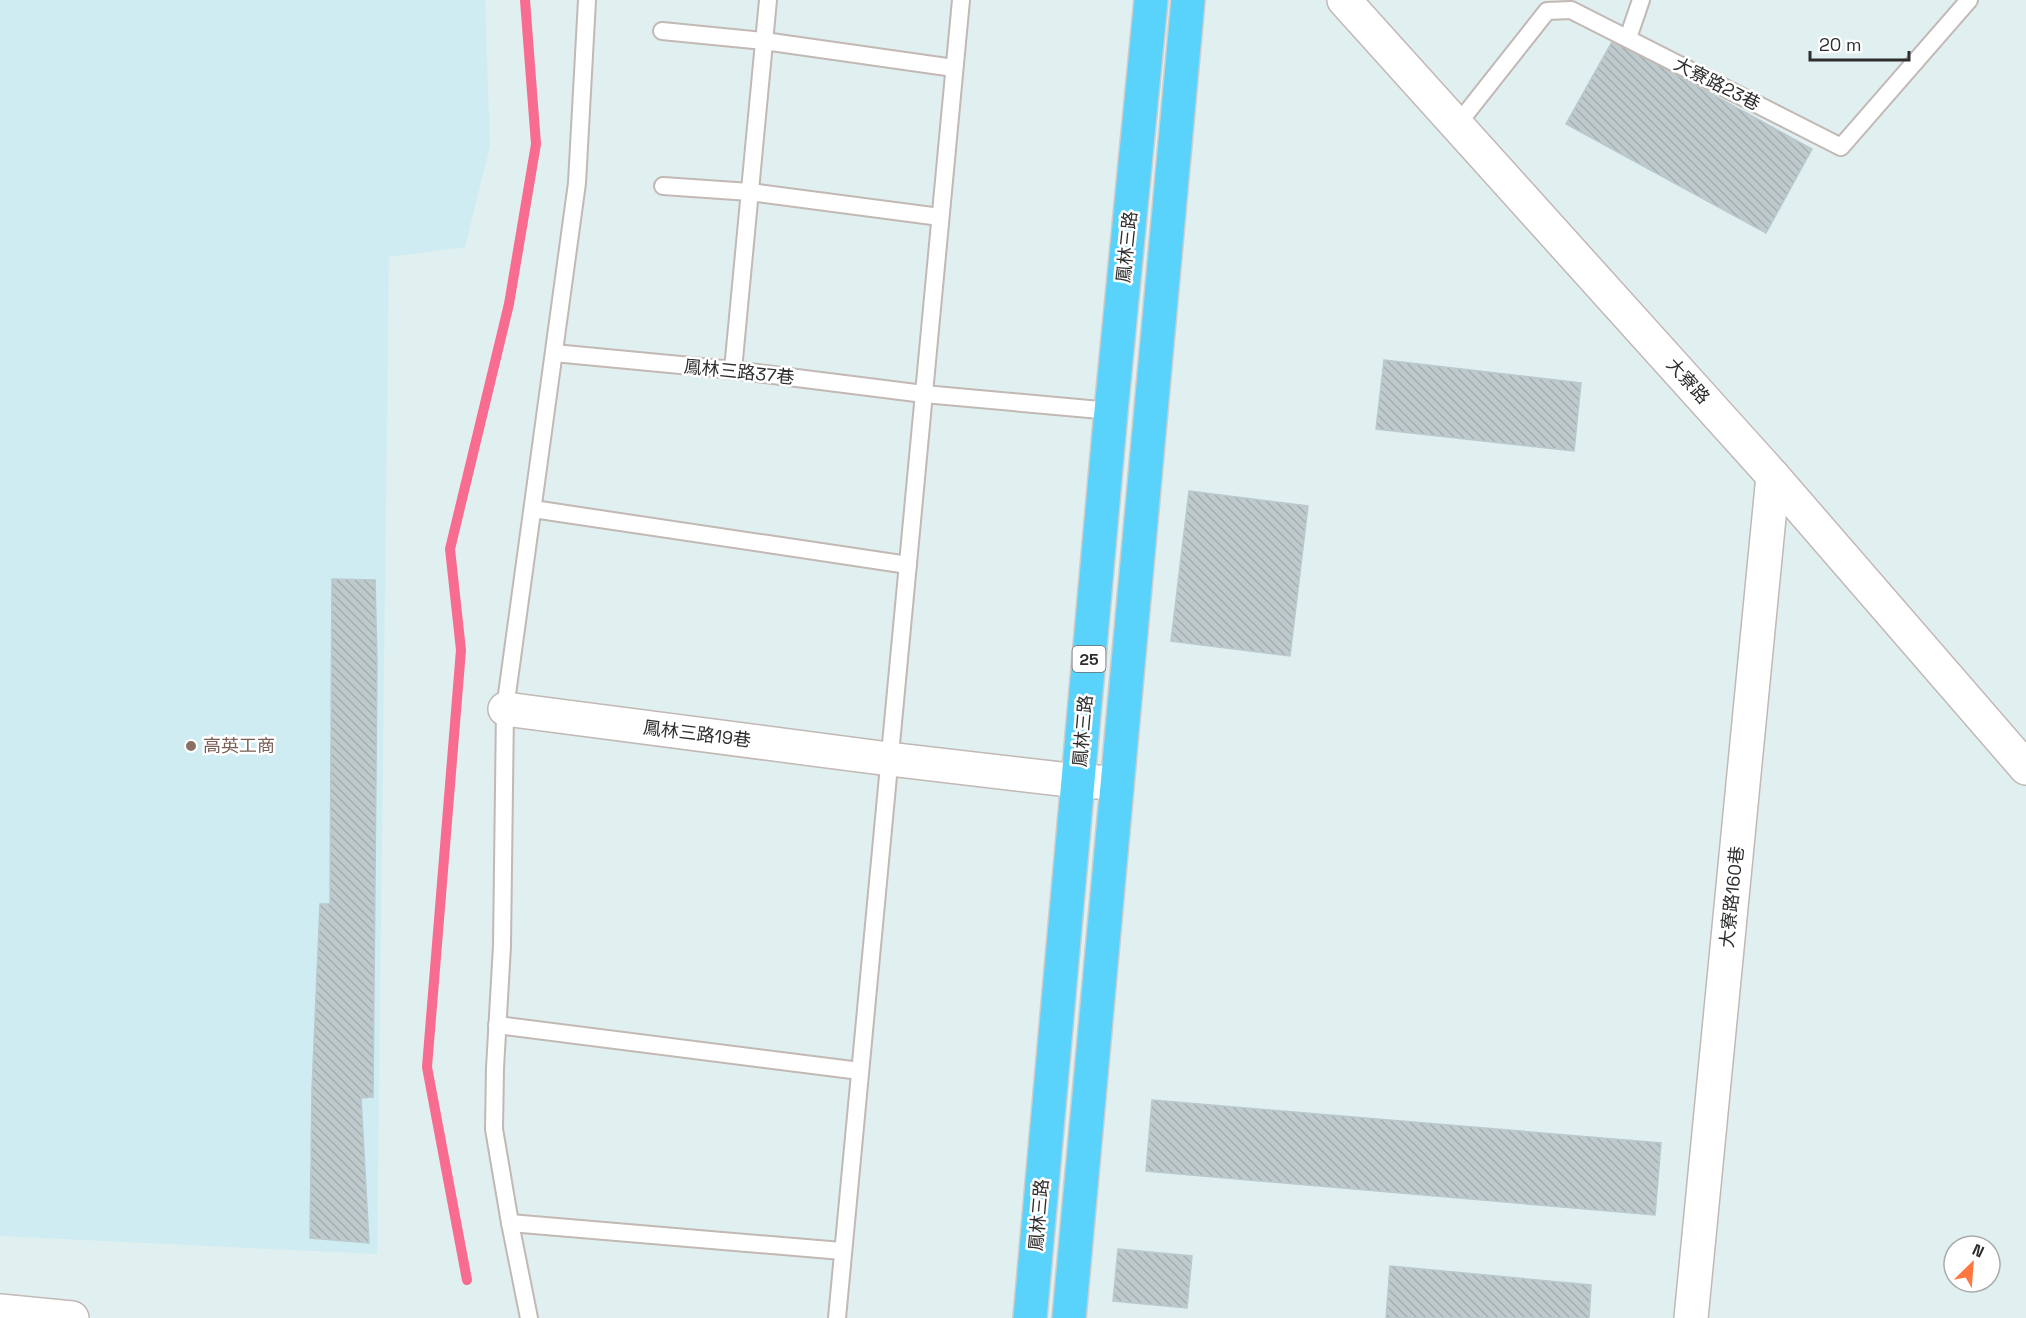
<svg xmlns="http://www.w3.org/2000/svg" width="2026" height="1318" font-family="'Space Grotesk','Noto Sans TC',sans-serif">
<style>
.education{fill:#cfecf2}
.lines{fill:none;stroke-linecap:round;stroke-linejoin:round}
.stream{stroke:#f86c8f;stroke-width:10}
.building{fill:url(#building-back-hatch);stroke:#b9c9cc;stroke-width:1.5}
.lane-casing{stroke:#c2b8b4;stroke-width:20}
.street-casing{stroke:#c2b8b4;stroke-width:36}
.primary-casing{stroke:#cdcdcd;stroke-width:36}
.lane{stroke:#fff;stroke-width:16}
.street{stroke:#fff;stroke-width:33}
.primary{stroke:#59d3fc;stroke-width:33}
.education-dot{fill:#8d6e63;stroke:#fff;stroke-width:2}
.labels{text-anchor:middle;stroke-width:5;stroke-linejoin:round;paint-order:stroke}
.shield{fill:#fff;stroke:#6d6d6d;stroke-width:1.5}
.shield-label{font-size:16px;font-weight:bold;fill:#2e2e2e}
.street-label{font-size:18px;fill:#2e2e2e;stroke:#fff}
.education-label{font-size:18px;fill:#785e54;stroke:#fff;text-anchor:start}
</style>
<defs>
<pattern id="building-back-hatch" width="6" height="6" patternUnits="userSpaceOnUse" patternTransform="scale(1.5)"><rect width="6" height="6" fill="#bfcacc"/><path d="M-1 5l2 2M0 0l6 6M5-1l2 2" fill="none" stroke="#a4aeb0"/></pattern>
</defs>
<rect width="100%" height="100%" fill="#e0eff0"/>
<!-- education -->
<polygon class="education" points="0,0 485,0 490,146 465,247 389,257 377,1254 0,1236"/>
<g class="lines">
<!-- stream -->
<polyline class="stream" points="467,1280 427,1067 461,650 450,549 509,304 536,144 525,0"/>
</g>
<!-- building -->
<g class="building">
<polygon points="1613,40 1812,149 1766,233 1566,124"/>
<polygon points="1384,360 1581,383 1574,451 1376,429"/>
<polygon points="1189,491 1308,506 1290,656 1171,641"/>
<polygon points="332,579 375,580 377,663 373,1097 361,1098 369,1243 310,1238 312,1089 320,904 330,904"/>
<polygon points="1152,1100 1661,1143 1655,1215 1146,1171"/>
<polygon points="1118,1249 1192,1256 1187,1308 1113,1301"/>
<polygon points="1390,1266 1591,1285 1589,1318 1386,1318"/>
</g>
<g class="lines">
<defs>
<g id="lane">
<polyline points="662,31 764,41 954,68"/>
<polyline points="1628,38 1641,0"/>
<polyline points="1457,125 1547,11 1571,10 1841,147 1969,0"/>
<polyline points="663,186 750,192 940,217"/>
<polyline points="554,353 733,370 924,394 1111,411"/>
<polyline points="733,370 768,0"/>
<polyline points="533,509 908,565"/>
<polyline points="497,1025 860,1071"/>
<polyline points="510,1223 842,1251"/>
<polyline points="529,1318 510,1223 494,1129 495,1068 502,946 505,709 577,183 587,0"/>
<polyline points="837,1318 961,0"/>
</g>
<g id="street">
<polyline points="1344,0 1773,476 2026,768"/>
<polyline points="505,709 889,759 1078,781 1117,783"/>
<polyline points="0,1311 72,1318"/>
<polyline points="1691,1318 1773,476"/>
</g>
<g id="primary">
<polyline points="1030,1318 1111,411 1151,0"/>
<polyline points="1069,1318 1188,0"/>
</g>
</defs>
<!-- lane casing -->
<use href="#lane" class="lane-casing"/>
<!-- street casing -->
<use href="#street" class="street-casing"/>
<!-- primary casing -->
<use href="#primary" class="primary-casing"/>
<!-- lane -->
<use href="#lane" class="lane"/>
<!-- street -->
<use href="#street" class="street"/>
<!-- primary -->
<use href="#primary" class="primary"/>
</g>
<!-- markers -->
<circle class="education-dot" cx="191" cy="746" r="6"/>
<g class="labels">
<!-- shield labels -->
<rect class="shield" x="1072.5" y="646" width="33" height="26" rx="4.5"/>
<g class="shield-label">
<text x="1089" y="665">25</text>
</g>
<!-- street labels -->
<g class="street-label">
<text transform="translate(1717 84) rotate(27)" y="6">大寮路23巷</text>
<text transform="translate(1127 247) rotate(-84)" y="6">鳳林三路</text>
<text transform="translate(739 372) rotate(6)" y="6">鳳林三路37巷</text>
<text transform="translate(1688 381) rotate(48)" y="6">大寮路</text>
<text transform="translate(1083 731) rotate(-85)" y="6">鳳林三路</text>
<text transform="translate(697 734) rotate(7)" y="6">鳳林三路19巷</text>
<text transform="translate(1732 897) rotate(-84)" y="6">大寮路160巷</text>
<text transform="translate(1039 1215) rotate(-85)" y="6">鳳林三路</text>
</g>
<!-- education labels -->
<g class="education-label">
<text x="203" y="752">高英工商</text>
</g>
</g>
<!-- north arrow -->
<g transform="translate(1972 1264) rotate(25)"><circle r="28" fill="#ffffff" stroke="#ababab" stroke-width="1.5"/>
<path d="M0-4.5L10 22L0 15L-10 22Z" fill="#ff773e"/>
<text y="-9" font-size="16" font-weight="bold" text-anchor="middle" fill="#2e2e2e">N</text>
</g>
<!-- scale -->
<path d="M1810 51v9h99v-9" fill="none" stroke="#2e2e2e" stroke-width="3"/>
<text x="1819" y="51" font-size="18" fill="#2e2e2e" stroke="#ffffff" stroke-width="4.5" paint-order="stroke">20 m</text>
</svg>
